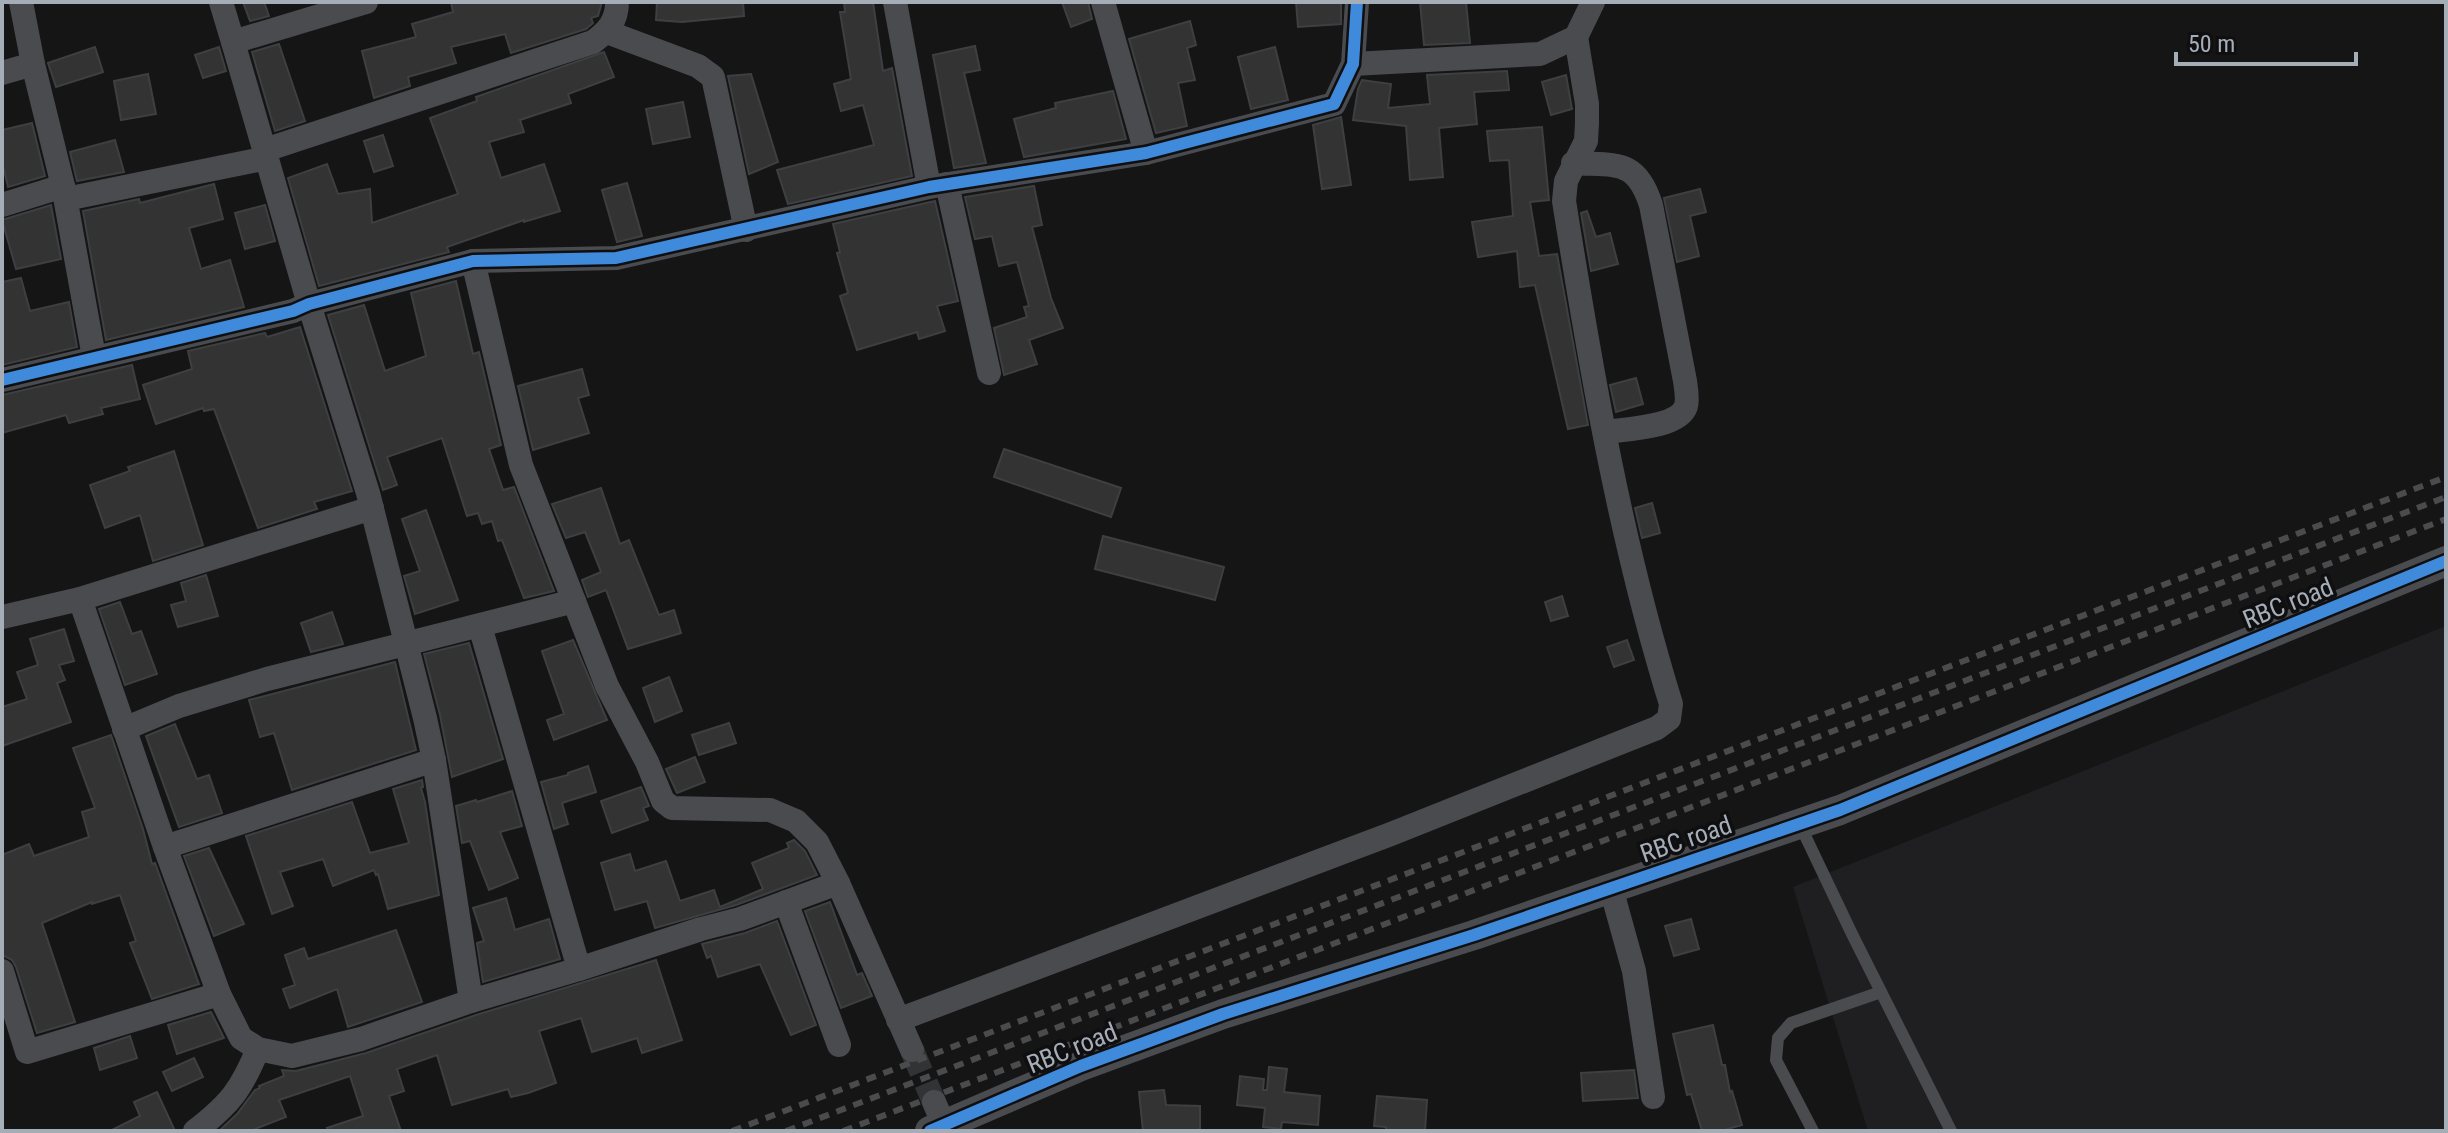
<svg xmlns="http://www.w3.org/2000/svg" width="2448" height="1133" font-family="'Roboto Condensed',sans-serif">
  <rect width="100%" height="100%" fill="#151515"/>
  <path fill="#1f1f21" d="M2446 626V1131H1868L1793 887Z"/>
  <g fill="#333334" stroke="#3d3f41" stroke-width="2">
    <path d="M243 2H264L269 16 250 21Z"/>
    <path d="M451 2H602L598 16 591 18 593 23 586 29 511 53 505 34 451 47 456 63 408 77 410 86 374 98 362 51 416 37 412 24 453 12Z"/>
    <path d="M657 2H743L744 16 682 22 656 20Z"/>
    <path d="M844 2H873L883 71 892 68 912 176 788 204 777 170 874 145 863 105 841 111 834 84 851 79 840 12H845Z"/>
    <path d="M1062 2H1088L1092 19 1071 27Z"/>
    <path d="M1296 2H1341V24L1298 27Z"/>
    <path d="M1420 2H1466L1470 43 1424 45Z"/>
    <path d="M1190 21 1196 45 1187 48 1195 80 1178 83 1187 126 1156 133 1129 39Z"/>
    <path d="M279 44 305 121 275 131 252 52Z"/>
    <path d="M975 46 980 70 964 73 986 163 954 168 933 55Z"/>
    <path d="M95 47 103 72 56 87 48 63Z"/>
    <path d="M219 47 226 71 203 78 195 55Z"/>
    <path d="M1275 47 1288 100 1251 109 1238 57Z"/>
    <path d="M604 52 614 77 568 94 571 103 520 120 524 132 489 142 501 178 544 164 560 211 524 222V220L447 247 449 252 319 286 288 178 327 164 338 194 370 189 372 223 458 194 430 118 477 101 476 97Z"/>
    <path d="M1507 71 1509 90 1474 92 1477 124 1439 128 1443 177 1410 180 1406 126 1353 120 1358 89 1362 80 1391 84 1388 108 1430 104 1427 75Z"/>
    <path d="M148 74 156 114 121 120 114 81Z"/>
    <path d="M751 74 778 162 749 174 728 76Z"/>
    <path d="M1566 75 1572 109 1551 115 1542 82Z"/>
    <path d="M1113 91 1126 139 1024 157 1014 119 1056 108 1055 103Z"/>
    <path d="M683 102 690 137 653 144 646 109Z"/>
    <path d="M1341 117 1351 185 1322 189 1313 125Z"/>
    <path d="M32 123 45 176 8 187 2 161V130Z"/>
    <path d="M1542 127 1549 200 1530 202 1539 256 1557 254 1588 425 1568 429 1535 285 1520 287 1517 251 1478 257 1472 222 1513 216 1509 160 1490 161 1487 131Z"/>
    <path d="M383 135 393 166 374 172 364 141Z"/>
    <path d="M115 140 124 172 77 181 70 152Z"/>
    <path d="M627 183 642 236 617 242 602 190Z"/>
    <path d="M214 184 223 219 189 228 201 269 230 260 244 307 106 340 83 211 139 199 140 203Z"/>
    <path d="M1034 186 1042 225 1032 227 1051 298 1063 328 1029 340 1037 364 1004 375 994 328 1027 317 1024 307 1029 306 1017 262 999 266 992 236 975 239 965 197Z"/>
    <path d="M1700 189 1706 212 1690 216 1699 256 1677 262 1664 198Z"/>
    <path d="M935 201 958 301 937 306 945 331 919 339 917 332 857 350 840 296 848 293 837 253 840 252 833 224Z"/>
    <path d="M51 205 61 259 16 269 2 220Z"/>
    <path d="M265 205 275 241 245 249 235 213Z"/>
    <path d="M1587 211 1596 237 1610 233 1618 264 1591 271 1581 213Z"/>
    <path d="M21 278 30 311 69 302 77 347 2 365V282Z"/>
    <path d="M456 281 473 354 479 352 501 445 489 449 503 490 514 487 554 591 524 598 502 540 498 541 492 521 482 524 478 513 467 516 442 438 387 457 397 485 383 490 328 315 364 305 385 371 426 356 411 293Z"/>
    <path d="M300 327 352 491 314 502 317 509 258 528 214 409 204 411 203 408 156 424 143 385 192 369 188 351 265 333 267 337Z"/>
    <path d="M132 365 140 399 101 408 103 414 69 423 66 415 2 433V395Z"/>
    <path d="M582 369 589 395 578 398 589 433 533 450 518 386Z"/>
    <path d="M1636 378 1643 404 1616 412 1610 385Z"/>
    <path d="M1004 449 1121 488 1111 517 994 477Z"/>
    <path d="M174 451 203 545 153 561 140 515 105 528 90 485 130 471 128 467Z"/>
    <path d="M601 488 620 544 629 540 659 615 674 610 681 633 628 649 606 590 588 597 582 580 601 572 585 532 566 538 552 504Z"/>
    <path d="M1652 503 1660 533 1642 538 1635 508Z"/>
    <path d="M426 510 458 600 415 614 404 576 420 571 402 519Z"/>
    <path d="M1103 536 1224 567 1215 600 1095 569Z"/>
    <path d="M206 575 218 616 178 627 171 605 186 601 181 583Z"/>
    <path d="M1562 596 1568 616 1551 621 1545 602Z"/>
    <path d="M120 602 132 634 141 631 157 674 125 685 99 609Z"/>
    <path d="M332 612 343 644 311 652 301 623Z"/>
    <path d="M64 629 74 661 59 665 65 680 57 683 71 722 2 746V707L27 699 17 672 38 665 30 639Z"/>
    <path d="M573 640 607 720 554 740 547 720 564 714 542 651Z"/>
    <path d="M1627 640 1634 660 1614 667 1607 647Z"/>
    <path d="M469 643 503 759 452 777 440 715 424 654Z"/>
    <path d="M395 662 416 750 292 790 274 733 260 737 249 700Z"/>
    <path d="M669 677 682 711 655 722 643 688Z"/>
    <path d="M729 723 736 743 699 755 692 735Z"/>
    <path d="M175 724 197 779 209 775 222 813 179 827 146 736Z"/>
    <path d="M111 735 143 829 152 864 155 863 199 984 152 999 130 943 136 941 120 895 92 904V902L42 923 75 1022 37 1033 16 967 12 960 2 955V855L29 844 34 856 89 837 82 812 95 808 73 748Z"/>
    <path d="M695 757 705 782 677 793 666 769Z"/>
    <path d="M588 766 596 792 562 803 568 824 554 829 541 782 568 775V773Z"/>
    <path d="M422 780 423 787 421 788 425 802 439 895 388 909 378 874 376 875 374 870 333 886 323 859 280 872 293 906 272 914 246 836 352 802 370 853 409 843 393 789Z"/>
    <path d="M641 787 649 806 643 808 648 820 612 833 601 801Z"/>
    <path d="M512 791 522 826 500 832 518 878 489 890 470 841 462 843 456 806 476 800 477 802Z"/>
    <path d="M794 840 805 851 817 875 736 905 655 928 647 901 615 910 601 863 630 854 635 871 666 861 680 901 714 890 720 907 763 889 752 863 789 848 787 843Z"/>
    <path d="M209 848 244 924 214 936 184 856Z"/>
    <path d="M506 898 515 930 549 919 560 959 483 982 477 943 484 941 473 908Z"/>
    <path d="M830 902 857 975 862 973 872 996 841 1008 805 911Z"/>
    <path d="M1691 919 1699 949 1674 956 1665 926Z"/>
    <path d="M777 921 816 1025 791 1035 760 964 718 977 711 956 707 958 702 944 745 933Z"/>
    <path d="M396 930 422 1002 348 1027 337 989 290 1008 283 989 295 985 285 955 304 948 308 959Z"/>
    <path d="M656 960 682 1040 642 1053 637 1038 592 1052 581 1018 539 1031 556 1083 528 1093 511 1097 508 1089 452 1105 437 1055 397 1069 404 1091 389 1096 401 1131H328L327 1128 363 1116 350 1076 279 1100 286 1117 250 1131H219L237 1114 255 1090 260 1088 259 1086 284 1076 282 1070 296 1071 366 1053 476 1015Z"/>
    <path d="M211 1012 224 1038 177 1054 168 1025Z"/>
    <path d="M1713 1025 1722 1065H1725L1730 1092 1732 1091 1742 1125 1720 1131H1702L1691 1094 1687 1095 1673 1034Z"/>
    <path d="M130 1036 137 1058 100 1070 94 1048Z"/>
    <path d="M194 1058 203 1077 172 1091 163 1072Z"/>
    <path d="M1269 1067 1287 1069 1284 1092 1320 1096 1318 1125 1282 1122 1281 1129 1263 1127 1265 1108 1237 1105 1240 1076 1264 1079 1263 1090H1267Z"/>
    <path d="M1634 1070 1638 1098 1583 1101 1581 1073Z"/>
    <path d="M1164 1090 1166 1105 1200 1106V1131H1143L1139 1092Z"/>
    <path d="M157 1092 175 1131H110L140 1116 134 1102Z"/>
    <path d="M1377 1096 1427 1100 1425 1131H1386V1127L1374 1126Z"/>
  </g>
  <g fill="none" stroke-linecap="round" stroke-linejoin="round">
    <path stroke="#323335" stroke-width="24" stroke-dasharray="24 12" stroke-linecap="butt" d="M912 1050 934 1102"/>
    <g stroke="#494b4e" stroke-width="12">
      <path d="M1800 825 1852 934 1951 1131"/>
      <path d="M1813 1131 1776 1060 1778 1038 1791 1023 1881 992"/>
    </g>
    <g stroke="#494b4e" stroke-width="24">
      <path d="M21 2 33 64 63 186 94 357"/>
      <path d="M221 2 233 42"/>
      <path d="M366 2 233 42 309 304 368 493 425 718 434 760 471 1001"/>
      <path d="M895 2 929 187"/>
      <path d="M1103 2 1146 153"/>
      <path d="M607 32 698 66 713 77 746 230"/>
      <path d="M1353 64 1540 54 1576 37 1593 2"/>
      <path d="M2 73 33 64"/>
      <path d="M265 150 593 42C608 31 617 21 617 2"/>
      <path d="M1573 163C1616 166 1636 158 1651 205L1685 381C1686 389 1688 399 1686 406 1679 428 1625 429 1605 432"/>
      <path d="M947 184 989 373"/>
      <path d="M66 199 267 158"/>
      <path d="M2 205 63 186"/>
      <path d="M473 261 521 465 607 686 647 762 663 801 672 808 770 810 796 821 817 842 838 883"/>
      <path d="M2 380 293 311 309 304 473 261 616 258 929 187 1146 153 1334 104 1353 64 1357 2"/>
      <path d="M80 599 165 847 219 994 241 1038 258 1049 292 1056 361 1039 471 1001 579 969 701 929 740 919 838 883 912 1050"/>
      <path d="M2 617 80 599 372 508"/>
      <path d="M480 626 579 969"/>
      <path d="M124 729 179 706 267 679 574 601"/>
      <path d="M165 847 434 760"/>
      <path d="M1611 888 1634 971 1653 1097"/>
      <path d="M786 902 839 1045"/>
      <path d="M2 971 27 1052 219 994"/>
      <path d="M898 1020 1391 834 1657 728 1669 719 1671 704C1620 540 1591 370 1564 201L1566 181 1586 141 1587 123V104L1576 37"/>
      <path d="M934 1102 944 1125"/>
      <path d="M195 1131C230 1104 241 1090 258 1049"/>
    </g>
    <path stroke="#494b4e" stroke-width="30" d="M930 1131 1081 1066 1223 1014 1474 935 1840 810 2446 561"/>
    <g stroke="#494b4d" stroke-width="6" stroke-dasharray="10 8" stroke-linecap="butt">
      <path d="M732 1131 2446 477"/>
      <path d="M786 1131 2446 497"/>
      <path d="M843 1131 2446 519"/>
    </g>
    <g stroke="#0f0f11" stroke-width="17">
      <g id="cycleway">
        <path d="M2 380 293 311 309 304 473 261 616 258 929 187 1146 153 1334 104 1353 64 1357 2"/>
        <path d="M930 1131 1081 1066 1223 1014 1474 935 1840 810 2446 561"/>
      </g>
    </g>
    <use href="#cycleway" stroke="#408adc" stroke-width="12"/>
  </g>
  <g text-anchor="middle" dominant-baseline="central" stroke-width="7" stroke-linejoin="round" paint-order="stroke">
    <g font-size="26" fill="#a5adb7" stroke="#0f0f11">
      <text transform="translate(2288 603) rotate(-22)">RBC road</text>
      <text transform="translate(1686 839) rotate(-19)">RBC road</text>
      <text transform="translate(1072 1048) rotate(-22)">RBC road</text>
    </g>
  </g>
  <rect width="2448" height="1133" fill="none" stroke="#a5adb7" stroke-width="8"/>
  <path d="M2176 52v12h180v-12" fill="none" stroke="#a5adb7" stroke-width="4"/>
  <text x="2188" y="52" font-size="24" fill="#a5adb7" stroke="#0f0f11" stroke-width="6" paint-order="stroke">50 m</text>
</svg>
